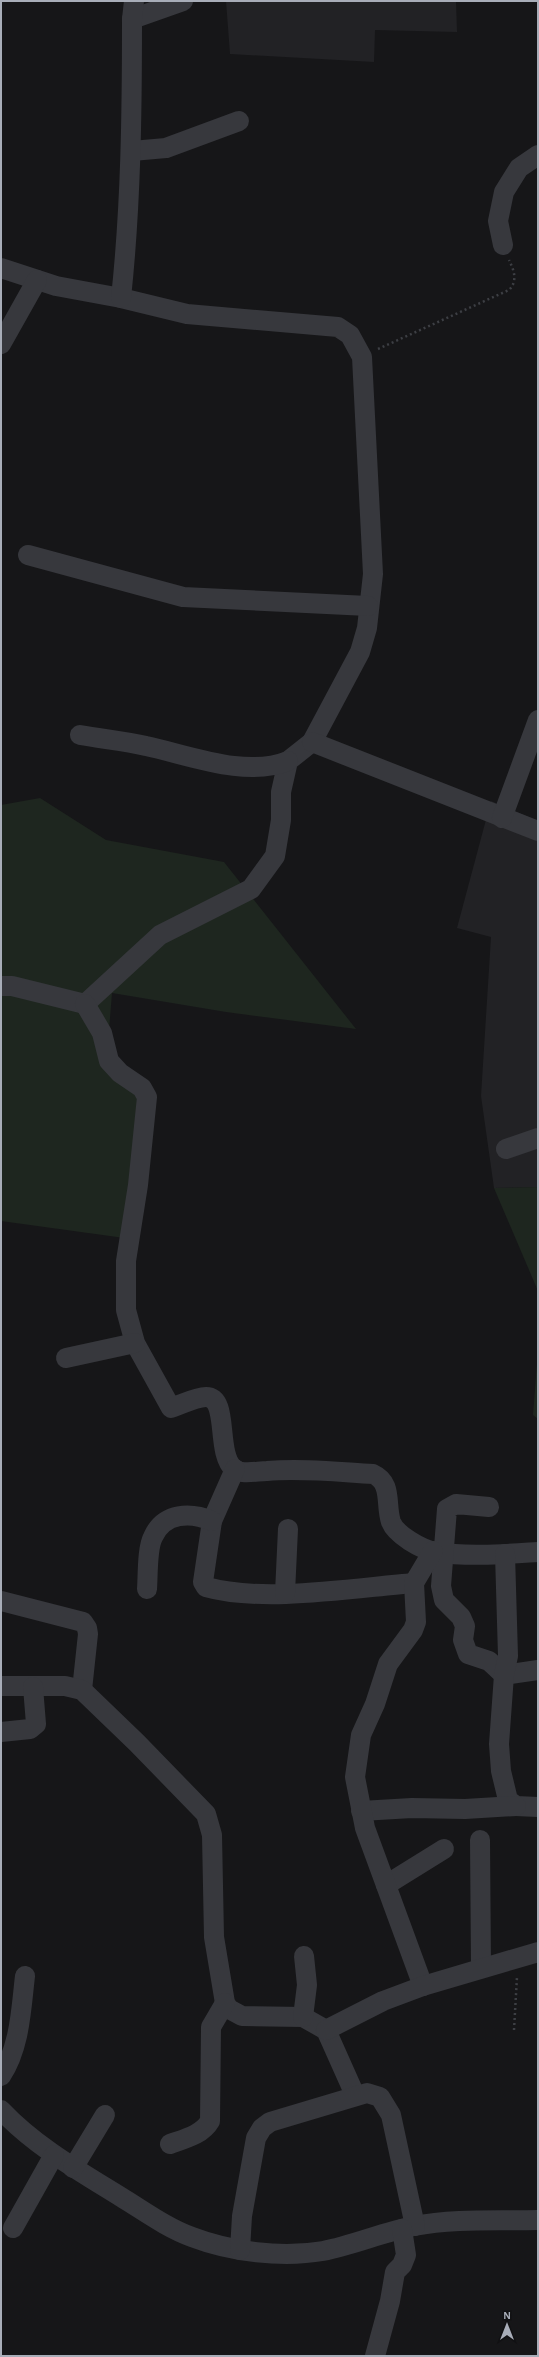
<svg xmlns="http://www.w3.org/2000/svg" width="539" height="2357" font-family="'Alegreya Sans',sans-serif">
  <rect width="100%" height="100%" fill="#161618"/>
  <g fill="#222225">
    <path d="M226 1H456L457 32 375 30 374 62 230 54Z"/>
    <path d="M491 801 538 821V1187L494 1188 481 1096 491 937 457 928Z"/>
  </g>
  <g fill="#1e261f">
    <path d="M40 798 106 840 224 862 356 1029 226 1012 112 993 106 1068 144 1099 139 1240 1 1221V805Z"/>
    <path d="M538 1187V1291L494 1188Z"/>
    <path d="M538 1350V1419L533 1415Z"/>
  </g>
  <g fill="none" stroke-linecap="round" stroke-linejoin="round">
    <g stroke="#3d3f44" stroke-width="2.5" stroke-dasharray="2 3" stroke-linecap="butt">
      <path d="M378 349 509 290C518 281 514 270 509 260"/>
      <path d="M514 2030 517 1977"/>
    </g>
    <g stroke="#37383d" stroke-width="20">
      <path d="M132 19 183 1"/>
      <path d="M132 151 166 148 239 121"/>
      <path d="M503 245 498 221 504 192 519 168 538 155"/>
      <path d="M1 268 56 286 121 298 187 314 338 327 350 335 362 357 373 574 367 628 360 652 312 742 288 761 281 792V820L275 856 251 889 160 935 85 1004 12 986H1"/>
      <path d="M121 298C131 205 132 112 132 19L134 1"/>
      <path d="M1 344 37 280"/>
      <path d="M28 555 183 597 368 606"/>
      <path d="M80 735C102 739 125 741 146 746 189 755 245 778 288 761"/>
      <path d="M312 742 538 831"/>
      <path d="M502 818 538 720"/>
      <path d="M85 1004 102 1033 109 1061 120 1073 142 1088 147 1097 138 1185 126 1261V1310L135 1343 171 1408C181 1405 195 1397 206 1397 230 1397 215 1453 234 1469 242 1475 257 1471 267 1471 302 1468 338 1472 373 1474 393 1483 385 1504 391 1522 396 1535 421 1549 435 1552 468 1557 505 1554 538 1552"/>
      <path d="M506 1149 538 1138"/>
      <path d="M66 1358 135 1343"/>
      <path d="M235 1469 212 1521 203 1582 206 1587C263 1603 353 1588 414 1583"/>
      <path d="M489 1507 456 1504 447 1509 441 1586 444 1600 461 1617 465 1626 463 1640 468 1654 489 1661 504 1675 538 1670"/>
      <path d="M505 1554 508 1656 504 1675 499 1744 501 1771 508 1800 516 1806 538 1807"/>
      <path d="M147 1589C148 1576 147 1548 153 1537 164 1512 191 1512 212 1521"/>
      <path d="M285 1593 288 1529"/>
      <path d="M1 1601 83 1622 87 1628 88 1634 82 1690"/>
      <path d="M1 1686H65L82 1690 137 1743 206 1814 212 1835 214 1937 225 2003 229 2009 242 2016 303 2017 326 2030 355 2095"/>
      <path d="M1 1732 30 1729 36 1724 33 1687"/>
      <path d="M361 1811 412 1808 465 1809 516 1806"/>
      <path d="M480 1840 481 1968"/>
      <path d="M386 1885 444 1849"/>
      <path d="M423 1986 365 1828 355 1777 361 1735 375 1704 388 1664 413 1630 416 1622 414 1583 433 1551"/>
      <path d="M303 2017 307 1985 304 1956"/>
      <path d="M326 2030 383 2001 423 1986 538 1952"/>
      <path d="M1 2076C20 2047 21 2010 25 1976"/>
      <path d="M1 2110C35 2146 79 2171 121 2197 144 2211 167 2228 192 2237 231 2252 282 2258 323 2251 354 2245 383 2232 414 2226 454 2218 498 2221 538 2220"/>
      <path d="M170 2144C184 2139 202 2135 210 2121L211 2027 225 2003"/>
      <path d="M73 2168 105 2115"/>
      <path d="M13 2228 54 2155"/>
      <path d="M240 2250 242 2216 256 2138 262 2128 270 2122 367 2093 380 2097 391 2115 415 2226"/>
      <path d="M375 2356 390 2301 395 2272 402 2265 406 2255 402 2229"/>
    </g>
  </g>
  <rect width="539" height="2357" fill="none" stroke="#a8adb8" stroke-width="4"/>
  <g transform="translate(507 2325)" stroke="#111113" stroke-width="3" paint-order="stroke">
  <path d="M0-3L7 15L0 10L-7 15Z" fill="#a8adb8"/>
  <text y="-6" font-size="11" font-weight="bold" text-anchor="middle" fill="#a8adb8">N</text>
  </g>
</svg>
